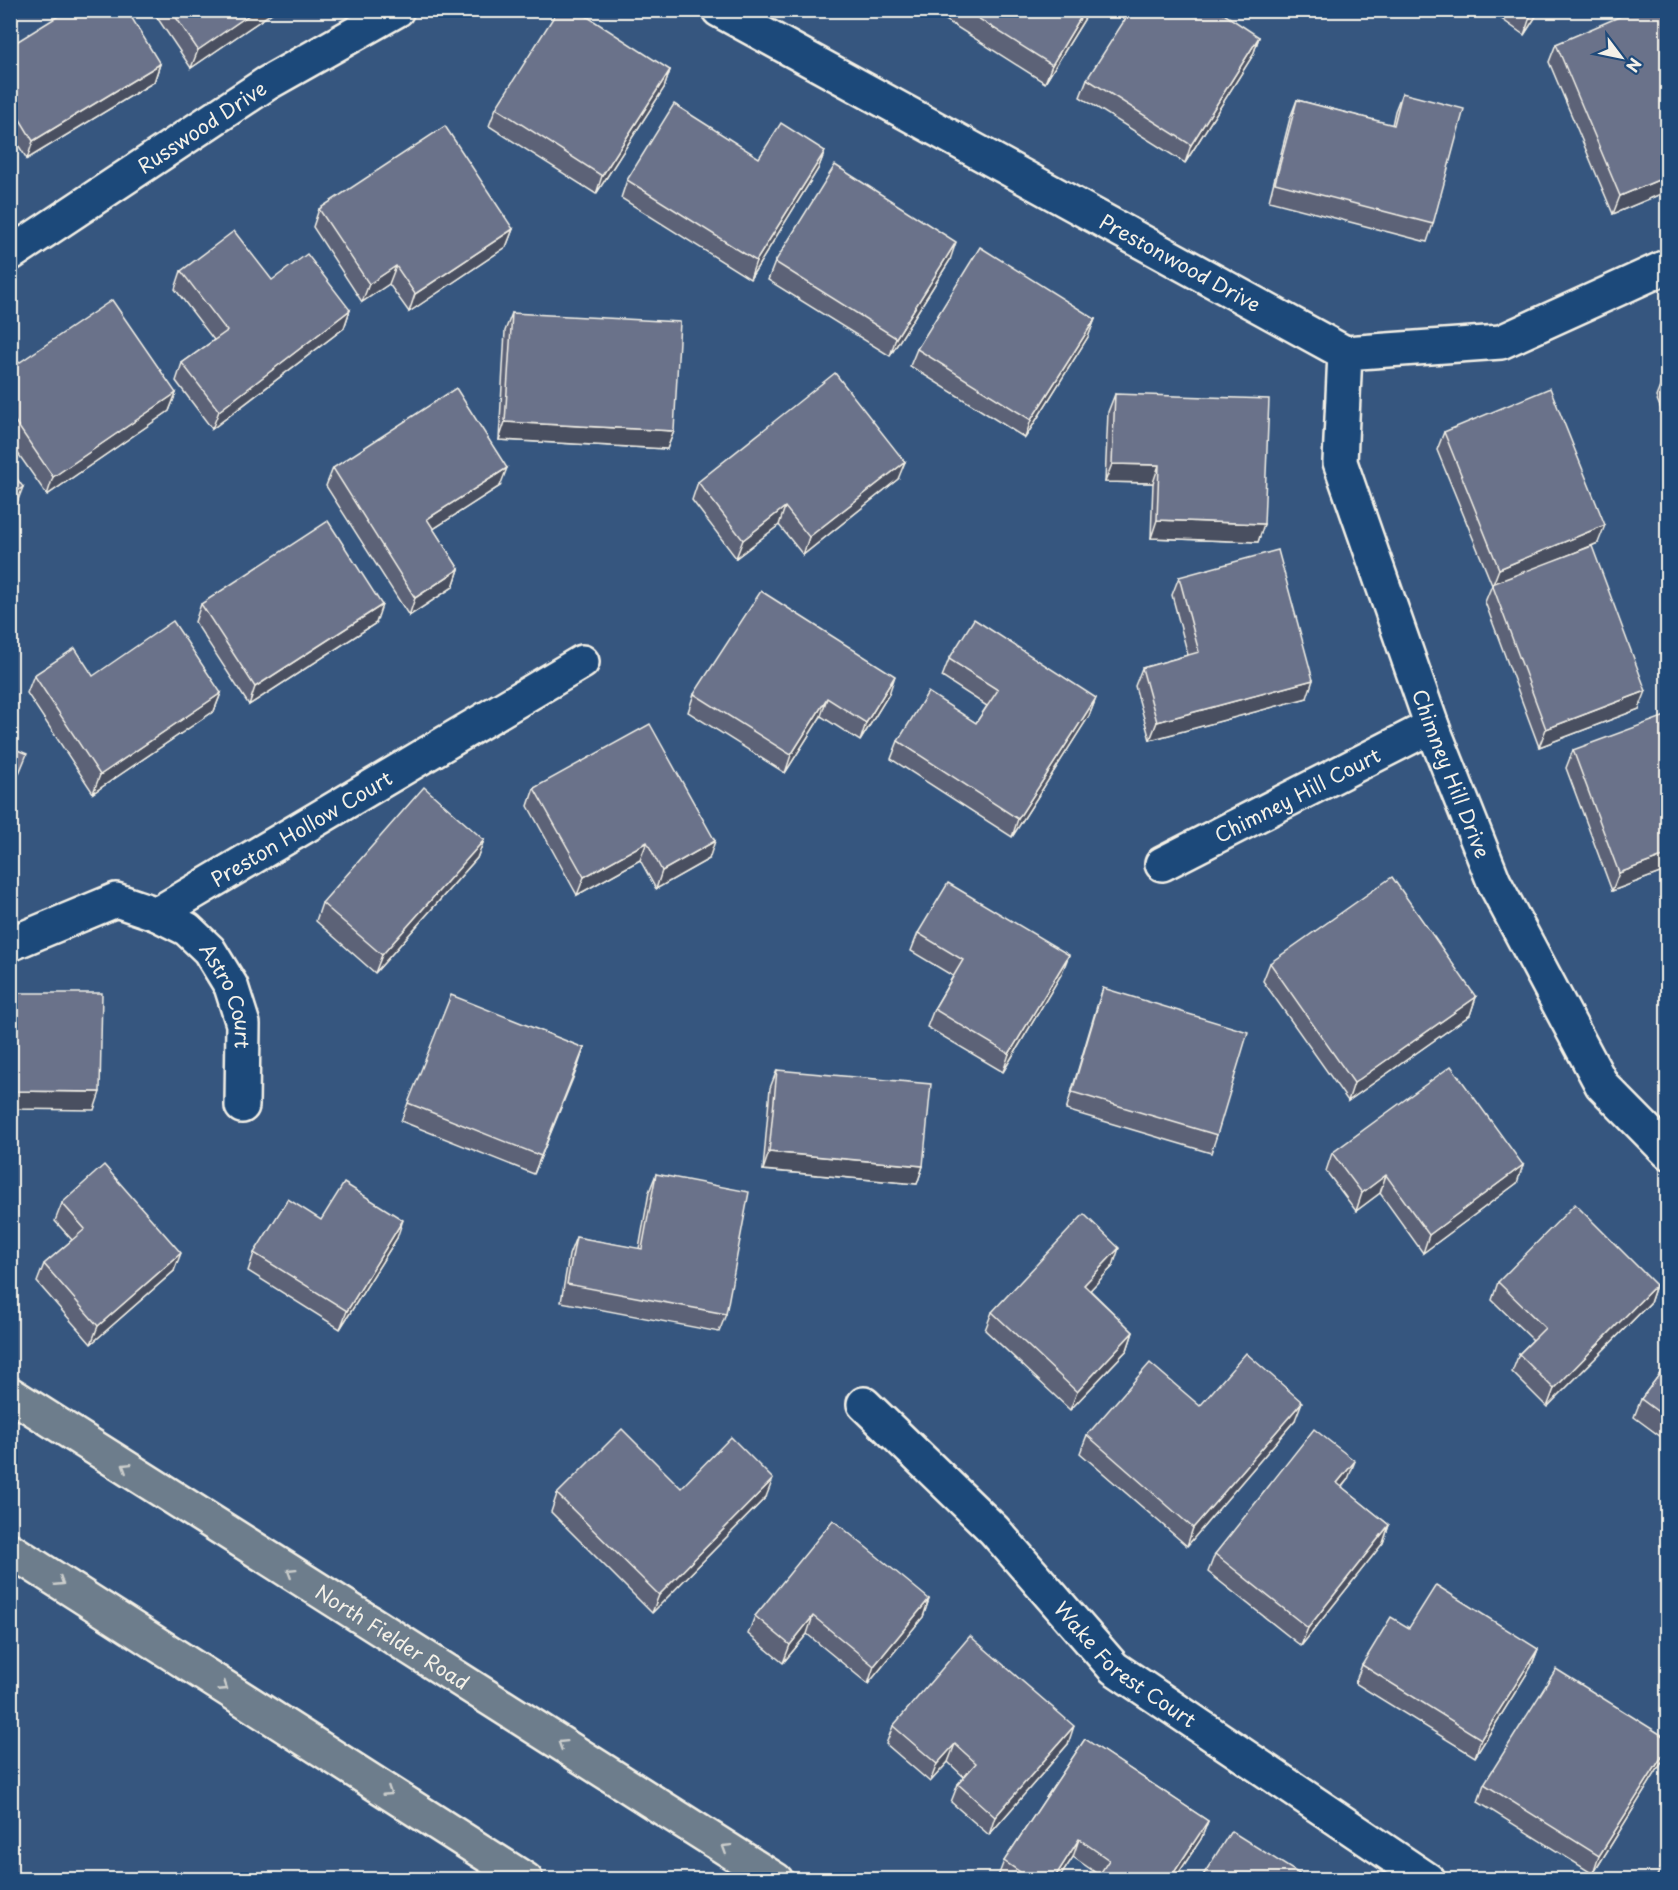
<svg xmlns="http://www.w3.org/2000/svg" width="1678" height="1890" font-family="'Playpen Sans',sans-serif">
  <rect width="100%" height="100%" fill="#36567f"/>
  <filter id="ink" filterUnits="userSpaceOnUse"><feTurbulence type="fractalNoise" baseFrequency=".0167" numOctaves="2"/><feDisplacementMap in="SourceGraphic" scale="12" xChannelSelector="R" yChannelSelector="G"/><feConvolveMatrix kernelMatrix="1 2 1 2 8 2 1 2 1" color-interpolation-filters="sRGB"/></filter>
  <g filter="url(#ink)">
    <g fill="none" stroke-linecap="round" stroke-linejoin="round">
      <g stroke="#f4f1e8" stroke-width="38">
        <g id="minor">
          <path id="s1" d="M719 10 1345 353 1501 342 1668 266"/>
          <path id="s2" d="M10 254 266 84 397 10"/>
          <path id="s3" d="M1345 353 1340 462 1432 726 1494 882 1602 1085 1668 1152"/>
          <path id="s4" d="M1162 864 1432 726"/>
          <path id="s5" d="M157 914 187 929 209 950 231 986 243 1024 242 1106"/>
          <path id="s6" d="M10 944 116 900 157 914 582 662"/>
          <path id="s7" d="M864 1404 994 1530 1114 1668 1428 1880"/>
        </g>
      </g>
      <g stroke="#f4f1e8" stroke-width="38">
        <g id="major">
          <path id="s8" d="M10 1394 776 1880"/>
          <path d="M10 1550 526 1880"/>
        </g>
      </g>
      <use href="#minor" stroke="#1f4a7a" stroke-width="33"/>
      <use href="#major" stroke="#6d7d8c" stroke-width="33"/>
    </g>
    <g fill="#5b6277" stroke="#f4f1e8" stroke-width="1.5">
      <path d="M152 10H276L191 68Z"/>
      <path d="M930 10H1090L1045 83Z"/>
      <path d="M1489 10H1540L1524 35Z"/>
      <path d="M1668 17V191L1613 214 1549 62 1556 44Z"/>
      <path d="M1259 37 1253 55 1185 163 1080 97 1087 79Z"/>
      <path d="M10 46 160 64 154 82 27 159 10 132Z"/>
      <path d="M670 70 664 88 596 194 489 126 496 108Z"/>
      <path d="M1402 93 1433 224 1427 242 1269 201 1290 118 1297 100 1392 125 1395 111Z"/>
      <path d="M825 151 818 169 750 279 621 198 627 180 759 158Z"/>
      <path d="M319 209 513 229 506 247 409 312 389 284 362 302 313 227Z"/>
      <path d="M950 260 890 356 768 280 775 262Z"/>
      <path d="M181 271 272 280 350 310 344 328 212 429 176 381 182 363 214 340 175 289Z"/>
      <path d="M512 313 674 431 667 449 499 440 505 331Z"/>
      <path d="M1095 319 1088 337 1025 438 910 366 917 349Z"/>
      <path d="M10 369 176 393 169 411 47 495 10 442Z"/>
      <path d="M1668 377V426L1656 397 1663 379Z"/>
      <path d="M1115 394 1264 524 1258 542 1151 538 1153 483 1105 482 1108 412Z"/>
      <path d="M1444 432 1598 543 1586 548 1639 709 1539 747 1485 602 1492 585 1437 450Z"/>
      <path d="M333 468 500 486 433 529 459 569 453 587 409 616 326 486Z"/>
      <path d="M898 479 803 555 779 525 736 558 692 500 698 482Z"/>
      <path d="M1179 577 1307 698 1150 740 1135 686 1142 668 1188 655 1172 595Z"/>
      <path d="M201 604 376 623 249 705 195 622Z"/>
      <path d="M949 659 1096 698 1089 716 1012 837 891 759 898 741 976 723 987 706 942 677Z"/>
      <path d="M34 675 93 676 221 693 214 711 93 793 27 693Z"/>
      <path d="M694 694H889L860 741 821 716 785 773 688 712Z"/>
      <path d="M1573 750 1668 870 1612 891 1566 768Z"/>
      <path d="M534 788 709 859 656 889 640 860 577 895 528 806Z"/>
      <path d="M484 840 477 858 375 973 316 921 322 903Z"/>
      <path d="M918 933 1062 973 1003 1072 927 1027 934 1009 953 976 911 951Z"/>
      <path d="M1270 963 1476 997 1470 1015 1348 1101 1263 981Z"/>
      <path d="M1103 988 1217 1135 1211 1153 1066 1110 1097 1006Z"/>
      <path d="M584 1048 534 1174 401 1121 408 1103Z"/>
      <path d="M777 1070 923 1166 917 1184 763 1170 770 1088Z"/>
      <path d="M1332 1153 1517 1183 1423 1253 1380 1193 1356 1211 1326 1171Z"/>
      <path d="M656 1174 726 1314 719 1332 561 1302 569 1255 576 1237 639 1249 649 1192Z"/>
      <path d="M62 1203 174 1271 91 1344 37 1282 44 1264 72 1240 55 1221Z"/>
      <path d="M321 1220 397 1238 340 1329 248 1271 254 1253Z"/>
      <path d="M1113 1266 1090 1290 1133 1332 1127 1350 1070 1410 985 1330 992 1312Z"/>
      <path d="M1498 1282 1656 1285 1650 1303 1547 1407 1512 1372 1519 1354 1533 1340 1492 1300Z"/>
      <path d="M1668 1363V1442L1634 1417 1641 1399Z"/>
      <path d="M1200 1406 1295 1420 1187 1546 1080 1453 1087 1435Z"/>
      <path d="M1348 1479 1342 1487 1389 1525 1383 1543 1301 1646 1208 1572 1215 1554Z"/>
      <path d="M681 1488 766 1497 652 1613 551 1512 557 1494Z"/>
      <path d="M929 1599 923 1617 868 1684 807 1634 783 1663 748 1634 755 1616Z"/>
      <path d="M1409 1628 1538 1649 1531 1667 1475 1757 1355 1683 1362 1665Z"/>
      <path d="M893 1726 1068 1744 989 1835 951 1802 958 1784 964 1777 948 1762 930 1782 886 1744Z"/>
      <path d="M1085 1739 1208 1821 1201 1839 1174 1880H1096L1099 1875 1073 1857 1058 1880 997 1879 1004 1861Z"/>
      <path d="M1668 1739V1751L1664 1759 1593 1874 1478 1802 1484 1784Z"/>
    </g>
    <g fill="#4a5061" stroke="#f4f1e8" stroke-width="1.5">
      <path d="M256 10H276L191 68 198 50Z"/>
      <path d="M1085 10H1090L1045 83 1052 65Z"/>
      <path d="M1534 10H1540L1524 35 1530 17Z"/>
      <path d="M1259 37 1253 55 1185 163 1191 145Z"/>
      <path d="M160 64 154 82 27 159 33 141Z"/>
      <path d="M670 70 664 88 596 194 602 176Z"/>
      <path d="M825 151 818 169 750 279 756 261Z"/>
      <path d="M1668 176V191L1613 214 1620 196Z"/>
      <path d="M513 229 506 247 409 312 415 294Z"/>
      <path d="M956 242 950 260 890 356 896 338Z"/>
      <path d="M396 266 389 284 362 302 369 284Z"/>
      <path d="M350 310 344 328 212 429 219 411Z"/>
      <path d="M1095 319 1088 337 1025 438 1031 420Z"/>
      <path d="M176 393 169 411 47 495 53 477Z"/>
      <path d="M505 422 674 431 667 449 499 440Z"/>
      <path d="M905 462 898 479 803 555 809 537Z"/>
      <path d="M1112 464 1159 465 1153 483 1105 482Z"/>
      <path d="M507 468 500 486 421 537 427 519Z"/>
      <path d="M23 487 16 505 10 509V496Z"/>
      <path d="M785 507 779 525 736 558 743 540Z"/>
      <path d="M1157 520 1264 524 1258 542 1151 538Z"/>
      <path d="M1605 525 1598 543 1492 587 1499 569Z"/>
      <path d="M459 569 453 587 409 616 415 598Z"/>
      <path d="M382 605 376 623 249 705 255 687Z"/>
      <path d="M895 676 889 694 860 741 866 723Z"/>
      <path d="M1313 680 1307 698 1150 740 1157 722Z"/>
      <path d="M1646 691 1639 709 1539 747 1546 729Z"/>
      <path d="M221 693 214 711 93 793 100 775Z"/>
      <path d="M827 698 821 716 785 773 791 755Z"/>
      <path d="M1096 698 1089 716 1012 837 1018 819Z"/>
      <path d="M484 840 477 858 375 973 382 955Z"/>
      <path d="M715 841 709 859 656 889 662 871Z"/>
      <path d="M647 842 640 860 577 895 584 877Z"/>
      <path d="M1668 855V870L1612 891 1619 873Z"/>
      <path d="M1069 955 1062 973 1003 1072 1009 1054Z"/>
      <path d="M1476 997 1470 1015 1348 1101 1354 1083Z"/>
      <path d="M584 1048 578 1066 534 1174 541 1156Z"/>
      <path d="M10 1091 100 1092 94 1110 10 1109Z"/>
      <path d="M769 1152 923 1166 917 1184 763 1170Z"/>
      <path d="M1523 1165 1517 1183 1423 1253 1429 1235Z"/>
      <path d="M1386 1175 1380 1193 1356 1211 1362 1193Z"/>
      <path d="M403 1220 397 1238 340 1329 347 1311Z"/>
      <path d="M1119 1248 1113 1266 1078 1303 1084 1285Z"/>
      <path d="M181 1253 174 1271 91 1344 98 1326Z"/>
      <path d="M1656 1285 1650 1303 1547 1407 1554 1389Z"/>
      <path d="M1133 1332 1127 1350 1070 1410 1077 1392Z"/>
      <path d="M1302 1402 1295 1420 1187 1546 1193 1528Z"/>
      <path d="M1355 1461 1348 1479 1330 1501 1337 1483Z"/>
      <path d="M773 1479 766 1497 652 1613 659 1595Z"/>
      <path d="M1389 1525 1383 1543 1301 1646 1308 1628Z"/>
      <path d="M929 1599 923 1617 868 1684 874 1666Z"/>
      <path d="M813 1616 807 1634 783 1663 790 1645Z"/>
      <path d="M1538 1649 1531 1667 1475 1757 1481 1739Z"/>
      <path d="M1074 1726 1068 1744 989 1835 995 1817Z"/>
      <path d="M955 1744 948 1762 930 1782 937 1764Z"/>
      <path d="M1668 1747V1751L1664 1759 1593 1874 1599 1856Z"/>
      <path d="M1208 1821 1201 1839 1174 1880H1169Z"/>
      <path d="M1079 1839 1073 1857 1058 1880H1053Z"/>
    </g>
    <g fill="#6a728a" stroke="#f4f1e8" stroke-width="1.5">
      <path d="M68 10H127L160 64 33 141 10 103V46Z"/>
      <path d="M171 10H256L198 50Z"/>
      <path d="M558 10H577L670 70 602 176 496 108Z"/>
      <path d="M965 10H1085L1052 65Z"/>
      <path d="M1131 10H1218L1259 37 1191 145 1087 79Z"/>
      <path d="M1521 10H1534L1530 17Z"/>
      <path d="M1635 10H1665L1668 17V176L1620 196 1556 44Z"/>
      <path d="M1402 93 1464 109 1433 224 1275 183 1297 100 1394 125Z"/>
      <path d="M674 104 759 158 781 123 825 151 756 261 627 180Z"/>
      <path d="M445 126 513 229 415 294 396 266 369 284 319 209Z"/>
      <path d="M835 165 956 242 896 338 775 262Z"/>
      <path d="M234 231 272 280 307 254 350 310 219 411 182 363 227 331 181 271Z"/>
      <path d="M980 247 1095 319 1031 420 917 349Z"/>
      <path d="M112 300 176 393 53 477 10 414V369Z"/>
      <path d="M512 313 680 322 674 431 505 422Z"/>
      <path d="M835 373 905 462 809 537 785 507 743 540 698 482Z"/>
      <path d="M1668 377V391L1663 379Z"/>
      <path d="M456 388 507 468 427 519 459 569 415 598 333 468Z"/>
      <path d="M1550 388 1605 525 1499 569 1444 432Z"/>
      <path d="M1115 394 1269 399 1264 524 1157 520 1159 465 1112 464Z"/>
      <path d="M10 469 23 487 10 496Z"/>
      <path d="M328 521 382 605 255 687 201 604Z"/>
      <path d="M1592 546 1646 691 1546 729 1492 584Z"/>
      <path d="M1278 550 1313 680 1157 722 1142 668 1199 652 1179 577Z"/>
      <path d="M761 591 895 676 866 723 827 698 791 755 694 694Z"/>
      <path d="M974 619 1096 698 1018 819 898 741 928 692 976 723 998 690 949 659Z"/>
      <path d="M173 621 221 693 100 775 34 675 75 648 93 676Z"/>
      <path d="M1668 715V855L1619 873 1573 750Z"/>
      <path d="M650 724 715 841 662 871 647 842 584 877 534 788Z"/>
      <path d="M10 747 27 754 10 795Z"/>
      <path d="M424 787 484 840 382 955 322 903Z"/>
      <path d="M1392 877 1476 997 1354 1083 1270 963Z"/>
      <path d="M948 883 1069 955 1009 1054 934 1009 963 960 918 933Z"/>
      <path d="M1103 988 1248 1032 1217 1135 1072 1092Z"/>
      <path d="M10 993H102L100 1092 10 1091Z"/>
      <path d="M451 995 584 1048 541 1156 408 1103Z"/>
      <path d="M1451 1066 1523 1165 1429 1235 1386 1175 1362 1193 1332 1153Z"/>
      <path d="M777 1070 931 1084 923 1166 769 1152Z"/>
      <path d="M104 1165 181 1253 98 1326 44 1264 85 1229 62 1203Z"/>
      <path d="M656 1174 749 1192 726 1314 567 1284 576 1237 642 1249Z"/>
      <path d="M344 1183 403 1220 347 1311 254 1253 288 1199 321 1220Z"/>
      <path d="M1575 1204 1656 1285 1554 1389 1519 1354 1545 1328 1498 1282Z"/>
      <path d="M1084 1214 1119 1248 1084 1285 1133 1332 1077 1392 992 1312Z"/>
      <path d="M1246 1353 1302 1402 1193 1528 1087 1435 1150 1363 1200 1406Z"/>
      <path d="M1668 1363V1419L1641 1399Z"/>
      <path d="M622 1429 681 1488 731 1437 773 1479 659 1595 557 1494Z"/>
      <path d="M1314 1429 1355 1461 1337 1483 1389 1525 1308 1628 1215 1554Z"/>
      <path d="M833 1520 929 1599 874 1666 813 1616 790 1645 755 1616Z"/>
      <path d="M1436 1585 1538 1649 1481 1739 1362 1665 1391 1617 1409 1628Z"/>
      <path d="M970 1636 1074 1726 995 1817 958 1784 976 1763 955 1744 937 1764 893 1726Z"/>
      <path d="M1556 1669 1668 1739V1747L1599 1856 1484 1784Z"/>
      <path d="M1085 1739 1208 1821 1169 1880H1096L1109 1860 1079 1839 1053 1880H1032L1004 1861Z"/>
      <path d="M1231 1831 1309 1880H1200Z"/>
      <path d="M1668 1853V1880H1655Z"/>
    </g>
    <defs><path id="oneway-chevron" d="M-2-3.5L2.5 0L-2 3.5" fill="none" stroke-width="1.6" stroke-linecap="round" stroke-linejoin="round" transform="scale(1.5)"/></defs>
    <g stroke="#cccecc">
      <use href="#oneway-chevron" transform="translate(126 1467) rotate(-148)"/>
      <use href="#oneway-chevron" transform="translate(291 1572) rotate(-148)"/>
      <use href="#oneway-chevron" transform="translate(60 1582) rotate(33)"/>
      <use href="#oneway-chevron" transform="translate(224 1687) rotate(33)"/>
      <use href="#oneway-chevron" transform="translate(562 1744) rotate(-148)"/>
      <use href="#oneway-chevron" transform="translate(388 1792) rotate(33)"/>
      <use href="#oneway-chevron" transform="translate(726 1848) rotate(-148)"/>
    </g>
  </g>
  <g text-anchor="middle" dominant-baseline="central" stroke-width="4.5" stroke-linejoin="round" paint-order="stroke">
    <g font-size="20" fill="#f4f1e8" stroke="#1f4a7a">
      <text stroke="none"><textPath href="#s2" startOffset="230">Russwood Drive</textPath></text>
      <text stroke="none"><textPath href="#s1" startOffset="526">Prestonwood Drive</textPath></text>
      <text stroke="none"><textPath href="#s3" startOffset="440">Chimney Hill Drive</textPath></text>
      <text stroke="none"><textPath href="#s4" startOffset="152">Chimney Hill Court</textPath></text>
      <text stroke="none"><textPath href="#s6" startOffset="326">Preston Hollow Court</textPath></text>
      <text stroke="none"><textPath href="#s5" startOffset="114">Astro Court</textPath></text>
      <text stroke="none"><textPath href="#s8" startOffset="453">North Fielder Road</textPath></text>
      <text stroke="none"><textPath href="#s7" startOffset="370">Wake Forest Court</textPath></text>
    </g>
  </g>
  <rect width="1678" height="1890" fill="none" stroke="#1f4a7a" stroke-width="36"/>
  <rect x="18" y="18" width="1642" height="1854" fill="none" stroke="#f4f1e8" stroke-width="2" filter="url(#ink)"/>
  <g transform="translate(1621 57) rotate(122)" stroke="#1f4a7a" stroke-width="4.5" paint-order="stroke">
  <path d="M0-4.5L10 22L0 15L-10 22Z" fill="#f4f1e8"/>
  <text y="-9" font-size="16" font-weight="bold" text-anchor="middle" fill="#f4f1e8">N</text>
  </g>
</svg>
